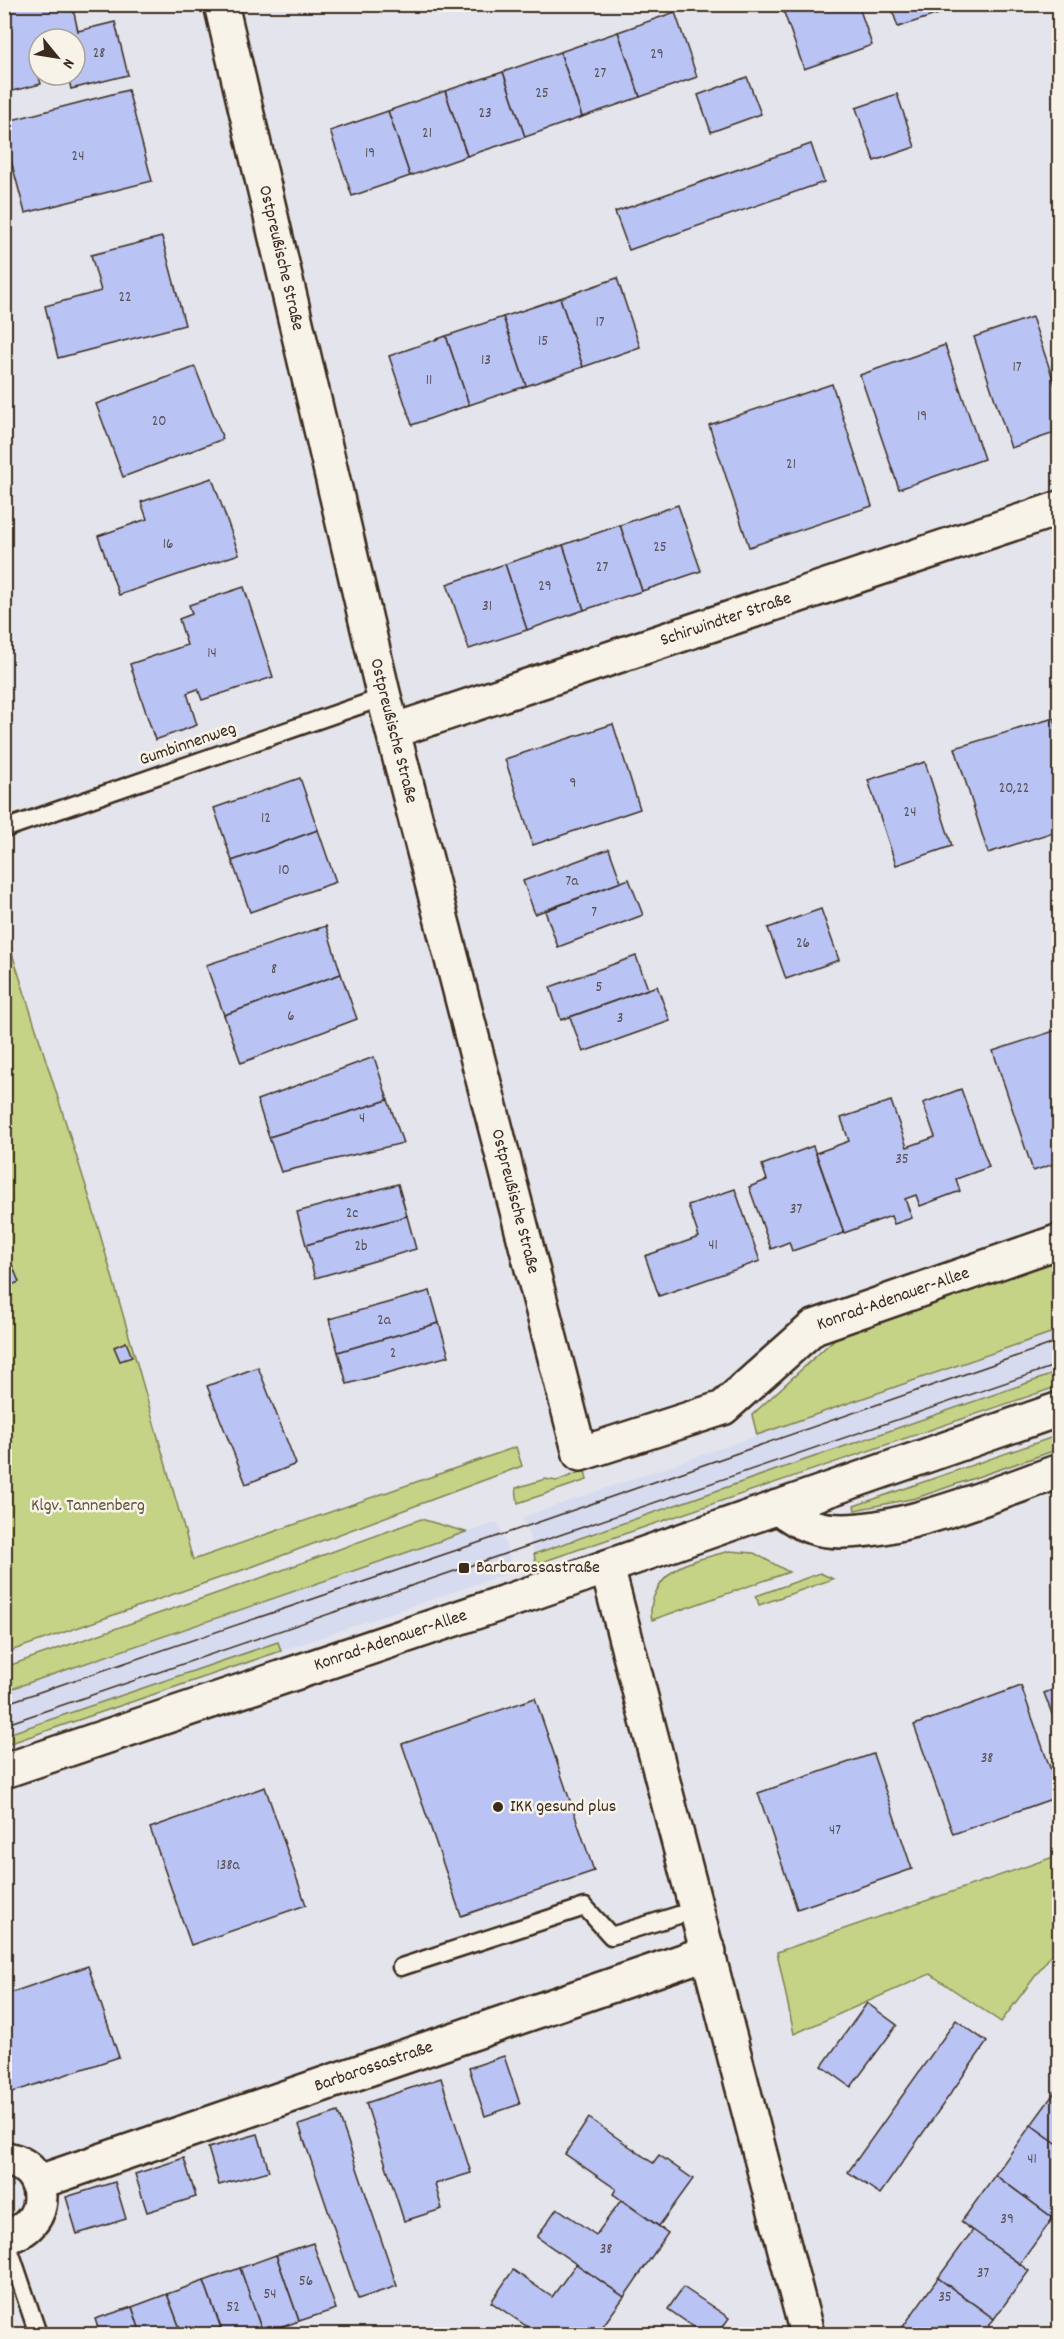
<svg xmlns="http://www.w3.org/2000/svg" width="1064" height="2339" font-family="Dekko,sans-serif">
  <rect width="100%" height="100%" fill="#e4e5ec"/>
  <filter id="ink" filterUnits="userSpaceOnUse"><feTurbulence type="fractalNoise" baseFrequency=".0167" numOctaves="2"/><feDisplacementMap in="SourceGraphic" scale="12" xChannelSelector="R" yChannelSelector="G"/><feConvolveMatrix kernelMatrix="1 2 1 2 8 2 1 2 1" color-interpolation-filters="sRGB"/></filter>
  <g filter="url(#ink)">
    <g fill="#d7dbef">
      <path d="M1059 1330V1372L534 1554 523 1517Z"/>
      <path d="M498 1522 514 1571 281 1651 278 1642 5 1735 4 1691Z"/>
    </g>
    <g fill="#c5d387" stroke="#807e52" stroke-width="1.5">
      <path d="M4 928 90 1199 193 1560 516 1447 522 1466 254 1566 5 1653Z"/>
      <path d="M1059 1259V1330L757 1435 752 1415 839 1335Z"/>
      <path d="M1059 1372V1386L536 1564 534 1554Z"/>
      <path d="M1059 1435V1449L916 1498 855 1510 854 1506Z"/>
      <path d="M585 1470 587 1480 518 1503 516 1488 545 1479 557 1481Z"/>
      <path d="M421 1519 466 1532 5 1691V1667L258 1579Z"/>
      <path d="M729 1551 754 1553 789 1572 652 1620C647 1600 661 1578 679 1567 693 1559 714 1556 729 1551Z"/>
      <path d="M820 1573 833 1579 759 1605 756 1596Z"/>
      <path d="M278 1642 281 1651 5 1745V1735Z"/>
      <path d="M1059 1855V1961L1051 1955 1001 2022 930 1974 794 2034 777 1952Z"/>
    </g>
    <g fill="#b9c4f5" stroke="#3b2a1e" stroke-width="1.5">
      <path d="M4 4H72L78 31 115 22 128 75 71 89 68 75H75V39H39L37 69 41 84 4 93Z"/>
      <path d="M781 4H858L872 45 804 69Z"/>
      <path d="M890 4H953L954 9 898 27Z"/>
      <path d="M675 12 697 77 640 97 618 32Z"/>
      <path d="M618 32 640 97 582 117 560 52Z"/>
      <path d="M560 52 582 117 525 137 503 72Z"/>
      <path d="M503 72 525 137 467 156 445 91Z"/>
      <path d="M747 77 761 114 711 132 698 95Z"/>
      <path d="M128 90 152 181 25 213 4 134V122Z"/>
      <path d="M445 91 467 156 410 176 388 111Z"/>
      <path d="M897 94 915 147 874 161 856 108Z"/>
      <path d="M388 111 410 176 352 196 330 131Z"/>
      <path d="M811 144 824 182 629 250 615 212Z"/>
      <path d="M162 237 185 325 58 358 45 306 101 291 91 255Z"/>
      <path d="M617 278 640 347 583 367 560 298Z"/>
      <path d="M560 298 583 367 526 386 503 317Z"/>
      <path d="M503 317 526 386 469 405 446 336Z"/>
      <path d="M1032 317 1060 399V431L1011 448 974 337Z"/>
      <path d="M446 336 469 405 412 425 389 356Z"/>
      <path d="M945 345 984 459 899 489 860 375Z"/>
      <path d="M195 367 223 439 123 477 96 404Z"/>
      <path d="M832 384 872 506 749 547 709 425Z"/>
      <path d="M212 478 239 554 119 595 98 536 147 519 141 502Z"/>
      <path d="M678 505 701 571 642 591 620 525Z"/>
      <path d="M620 525 642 591 584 610 563 545Z"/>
      <path d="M563 545 584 610 527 630 505 564Z"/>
      <path d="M505 564 527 630 469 649 447 584Z"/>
      <path d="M244 587 273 677 202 700 198 689 187 693 197 725 155 740 130 664 187 645 179 619 192 614 189 605Z"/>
      <path d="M1054 718 1060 737V830L988 853 955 748Z"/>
      <path d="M613 724 640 809 533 845 505 759Z"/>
      <path d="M925 762 952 846 896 865 868 780Z"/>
      <path d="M300 778 318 830 232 861 214 808Z"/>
      <path d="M318 830 336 882 250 912 232 861Z"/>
      <path d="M609 849 621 882 535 914 523 881Z"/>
      <path d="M629 879 643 915 558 947 545 911Z"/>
      <path d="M821 909 839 960 786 979 768 928Z"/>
      <path d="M326 926 341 974 224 1015 206 965Z"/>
      <path d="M636 956 648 989 561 1020 550 987Z"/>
      <path d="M341 974 357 1019 241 1063 224 1015Z"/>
      <path d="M657 986 670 1021 583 1052 570 1017Z"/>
      <path d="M1060 1029V1162L1033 1171 993 1051Z"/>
      <path d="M374 1057 388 1100 269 1137 257 1100Z"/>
      <path d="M961 1089 989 1167 956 1179 960 1191 920 1206 916 1195 905 1199 912 1218 894 1224 891 1216 844 1233 816 1153 849 1141 841 1118 891 1101 907 1147 935 1137 923 1103Z"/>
      <path d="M388 1100 403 1143 281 1172 269 1137Z"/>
      <path d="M813 1146 844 1233 792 1251 789 1242 771 1249 749 1187 767 1180 762 1165Z"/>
      <path d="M398 1184 407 1216 306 1245 297 1212Z"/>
      <path d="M735 1189 760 1261 659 1296 645 1256 699 1237 688 1205Z"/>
      <path d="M407 1216 416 1249 315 1278 306 1245Z"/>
      <path d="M11 1262 19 1282 4 1288V1265Z"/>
      <path d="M430 1291 439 1323 338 1352 329 1319Z"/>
      <path d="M439 1323 449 1356 347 1384 338 1352Z"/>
      <path d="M126 1342 132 1357 120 1361 114 1347Z"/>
      <path d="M258 1367 296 1464 246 1484 207 1386Z"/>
      <path d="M1021 1686 1060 1796 953 1834 914 1725Z"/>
      <path d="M1060 1687V1735L1044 1693Z"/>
      <path d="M535 1698 594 1871 461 1916 402 1744Z"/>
      <path d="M873 1754 912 1869 797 1909 758 1793Z"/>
      <path d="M265 1787 306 1905 191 1945 150 1828Z"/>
      <path d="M88 1966 119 2057 4 2095V1995Z"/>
      <path d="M867 2003 897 2025 851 2087 822 2066Z"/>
      <path d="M956 2020 987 2042 880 2194 848 2172Z"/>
      <path d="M504 2056 520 2104 485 2116 469 2068Z"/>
      <path d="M441 2078 471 2173 435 2184 442 2209 404 2221 366 2103Z"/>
      <path d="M1060 2085V2146L1031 2125Z"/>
      <path d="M338 2112 397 2286 358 2299 299 2125Z"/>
      <path d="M589 2118 653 2163 659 2155 693 2179 659 2226 613 2194 616 2189 565 2154Z"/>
      <path d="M1031 2125 1060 2146V2209L1053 2218 995 2175Z"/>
      <path d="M258 2134 269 2171 219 2185 208 2148Z"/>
      <path d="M184 2158 196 2197 147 2212 135 2174Z"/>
      <path d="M995 2175 1053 2218 1020 2264 961 2222Z"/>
      <path d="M115 2182 126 2219 77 2234 66 2197Z"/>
      <path d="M621 2200 668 2233 624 2297 537 2237 557 2208 596 2235Z"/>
      <path d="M973 2230 1029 2271 994 2319 938 2278Z"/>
      <path d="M313 2243 336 2309 299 2321 276 2255Z"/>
      <path d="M276 2255 299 2321 263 2334 240 2268Z"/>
      <path d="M576 2264 624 2297 597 2334H538L491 2302 513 2270 552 2297Z"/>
      <path d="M240 2268 263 2334H223L204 2281Z"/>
      <path d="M938 2278 994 2319 983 2334H910L902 2328Z"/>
      <path d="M204 2281 223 2334H182L167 2294Z"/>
      <path d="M683 2287 729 2318 718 2334H704L668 2309Z"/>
      <path d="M167 2294 182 2334H141L132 2307Z"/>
      <path d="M132 2307 141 2334H100L95 2319Z"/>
    </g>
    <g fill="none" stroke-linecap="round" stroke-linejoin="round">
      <g stroke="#3b2a1e" stroke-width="21">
        <g id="service">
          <path d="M4 829 384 697"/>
          <path d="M401 1967 585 1907 611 1936 698 1909"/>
          <path d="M5 2236 38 2334"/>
        </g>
      </g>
      <g stroke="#3b2a1e" stroke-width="38">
        <g id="minor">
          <path id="s1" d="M221 4 384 697 580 1454 723 1408 814 1327 1060 1241"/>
          <path id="s2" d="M393 731 1060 508"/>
          <path d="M777 1507C788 1513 800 1524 813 1527 874 1546 998 1492 1060 1471"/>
          <path d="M607 1567 807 2334"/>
          <path d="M4 2159C52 2164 52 2230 4 2236"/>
          <path id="s3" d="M39 2182 709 1952"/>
        </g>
      </g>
      <g stroke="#3b2a1e" stroke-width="38">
        <g id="secondary">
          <path id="s4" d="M4 1771 532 1593 1060 1409"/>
        </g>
      </g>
      <use href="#service" stroke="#f7f3e8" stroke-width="16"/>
      <use href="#minor" stroke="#f7f3e8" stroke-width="33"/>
      <use href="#secondary" stroke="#f7f3e8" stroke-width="33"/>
      <g stroke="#3b2a1e" stroke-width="1.5">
        <path d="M4 1704 513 1531 1060 1341"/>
        <path d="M4 1725 1060 1364"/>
      </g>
    </g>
  </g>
  <g fill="#3b2a1e" stroke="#f7f3e8" stroke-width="2">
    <rect x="458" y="1562" width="12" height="12" rx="3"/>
    <circle cx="498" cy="1807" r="6"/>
  </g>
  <g text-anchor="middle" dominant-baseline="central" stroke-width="5" stroke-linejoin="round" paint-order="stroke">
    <g font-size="15" fill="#5a5054">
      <text x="99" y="54">28</text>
      <text x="657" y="55">29</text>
      <text x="600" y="74">27</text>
      <text x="542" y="94">25</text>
      <text x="485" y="114">23</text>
      <text x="427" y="134">21</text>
      <text x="370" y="154">19</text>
      <text x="78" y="157">24</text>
      <text x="125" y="298">22</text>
      <text x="600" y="323">17</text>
      <text x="543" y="342">15</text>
      <text x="486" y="361">13</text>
      <text x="1017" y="368">17</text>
      <text x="429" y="381">11</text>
      <text x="922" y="417">19</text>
      <text x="159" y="422">20</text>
      <text x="791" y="465">21</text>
      <text x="168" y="545">16</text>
      <text x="660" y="548">25</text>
      <text x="602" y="568">27</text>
      <text x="545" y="587">29</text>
      <text x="487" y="607">31</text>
      <text x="212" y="654">14</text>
      <text x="573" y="784">9</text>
      <text x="1014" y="789">20,22</text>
      <text x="910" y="813">24</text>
      <text x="266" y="819">12</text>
      <text x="284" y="871">10</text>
      <text x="572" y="882">7a</text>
      <text x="594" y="913">7</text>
      <text x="803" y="944">26</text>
      <text x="274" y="970">8</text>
      <text x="599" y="988">5</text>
      <text x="291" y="1017">6</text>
      <text x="620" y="1019">3</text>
      <text x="362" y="1119">4</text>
      <text x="902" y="1160">35</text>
      <text x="796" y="1210">37</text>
      <text x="352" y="1214">2c</text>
      <text x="713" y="1246">41</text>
      <text x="361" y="1247">2b</text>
      <text x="384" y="1321">2a</text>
      <text x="393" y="1354">2</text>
      <text x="987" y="1759">38</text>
      <text x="835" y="1831">47</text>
      <text x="228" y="1866">138a</text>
      <text x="1032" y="2160">41</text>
      <text x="1007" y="2220">39</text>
      <text x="606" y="2250">38</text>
      <text x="983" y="2274">37</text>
      <text x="306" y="2282">56</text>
      <text x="270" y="2295">54</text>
      <text x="945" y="2298">35</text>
      <text x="233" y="2308">52</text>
    </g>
    <g font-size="18" fill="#3b2a1e" stroke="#f7f3e8">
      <text stroke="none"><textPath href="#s1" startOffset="261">Ostpreußische Straße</textPath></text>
      <text stroke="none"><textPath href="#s2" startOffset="351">Schirwindter Straße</textPath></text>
      <text stroke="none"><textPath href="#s1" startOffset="747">Ostpreußische Straße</textPath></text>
      <text transform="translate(188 745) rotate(-19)">Gumbinnenweg</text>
      <text stroke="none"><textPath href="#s1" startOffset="1233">Ostpreußische Straße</textPath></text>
      <text stroke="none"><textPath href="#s1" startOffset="1850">Konrad-Adenauer-Allee</textPath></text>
      <text stroke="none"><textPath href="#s4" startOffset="408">Konrad-Adenauer-Allee</textPath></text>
      <text stroke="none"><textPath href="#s3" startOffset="354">Barbarossastraße</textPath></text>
    </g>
    <g font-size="18" fill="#5e5438" stroke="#f7f3e8">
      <text x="88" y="1506">Klgv. Tannenberg</text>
    </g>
    <g font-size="18" fill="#3b2a1e" stroke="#f7f3e8" text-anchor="start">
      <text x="476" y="1568">Barbarossastraße</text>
      <text x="510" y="1807">IKK gesund plus</text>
    </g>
  </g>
  <rect width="1064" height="2339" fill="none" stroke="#f7f3e8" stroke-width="24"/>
  <rect x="12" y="12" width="1040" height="2315" fill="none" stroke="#3b2a1e" stroke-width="2" filter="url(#ink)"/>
  <g transform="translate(57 57) rotate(120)"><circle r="28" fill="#f7f3e8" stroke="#aca397" stroke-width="1.5"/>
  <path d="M0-4.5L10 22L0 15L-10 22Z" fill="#3b2a1e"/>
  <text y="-9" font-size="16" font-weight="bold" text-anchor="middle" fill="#3b2a1e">N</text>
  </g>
</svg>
